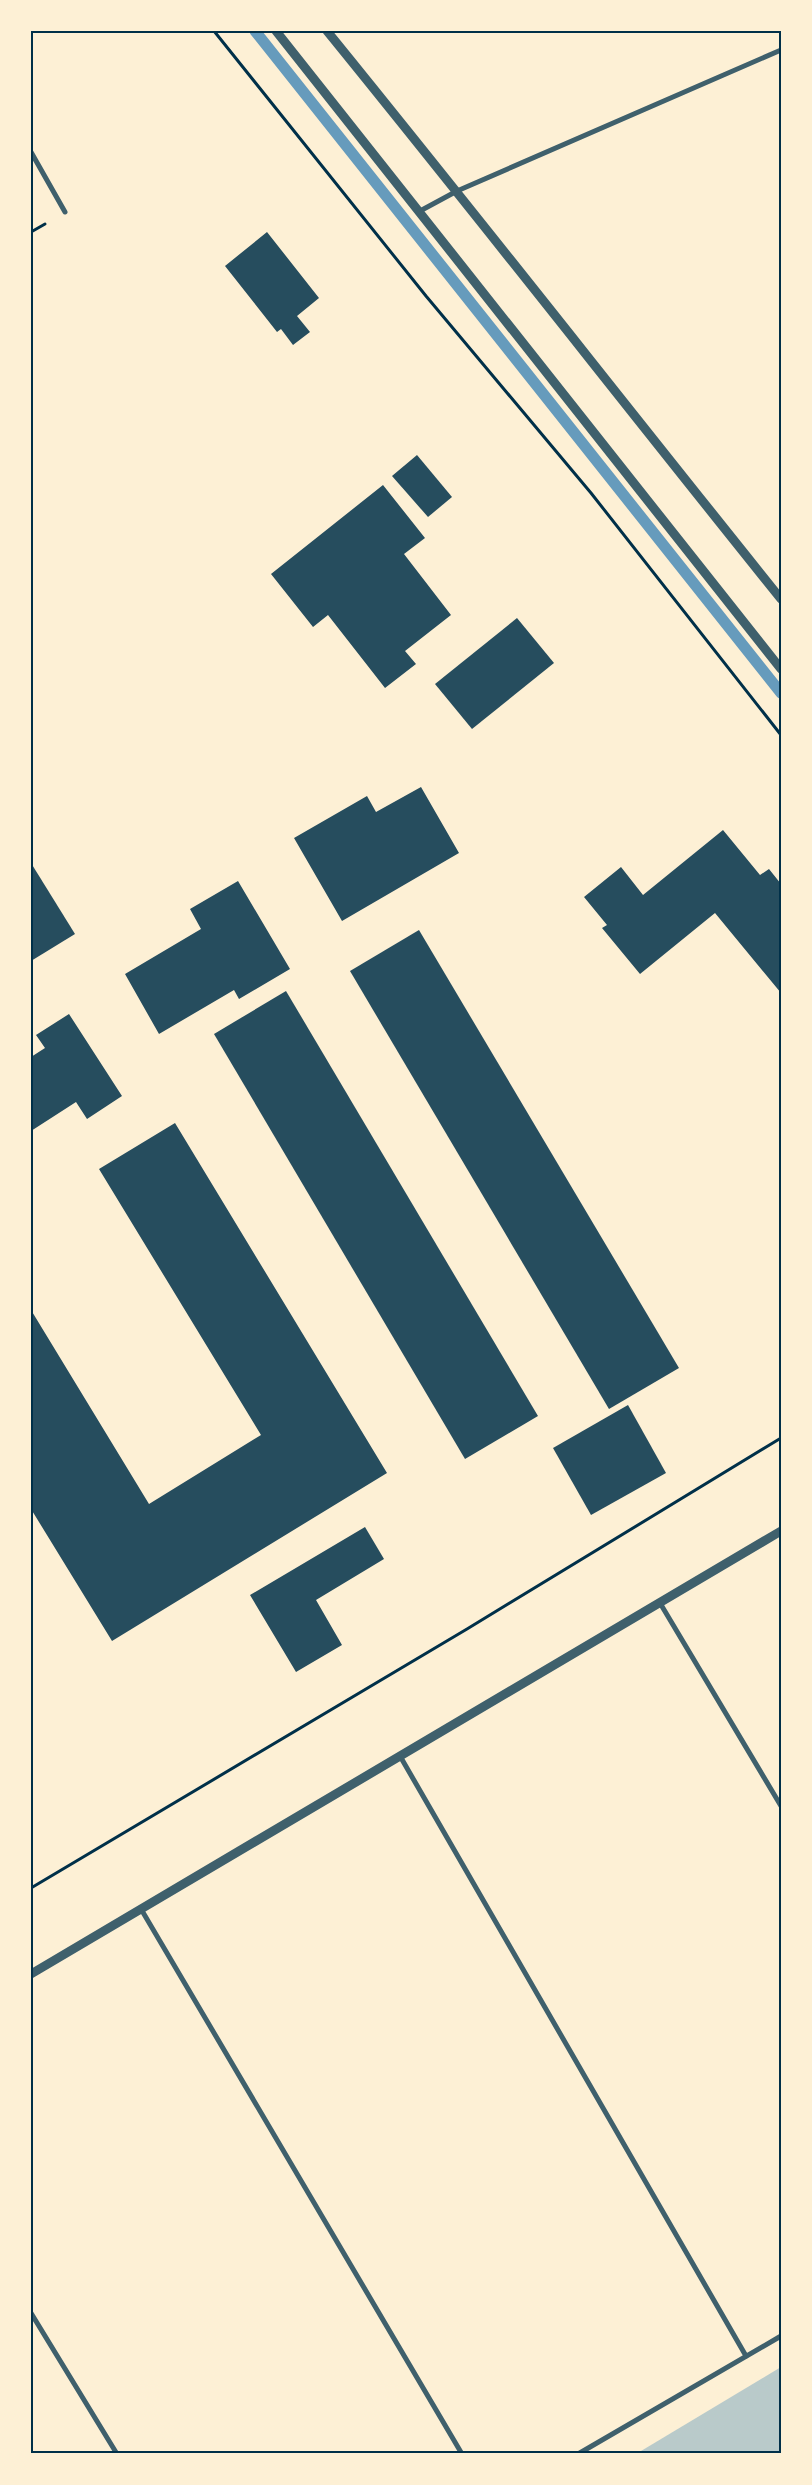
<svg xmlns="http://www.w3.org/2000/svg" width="812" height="2485" font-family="'Zilla Slab',serif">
  <rect width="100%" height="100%" fill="#fdf0d5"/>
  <path fill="#b9caca" d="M781 2367V2454H636Z"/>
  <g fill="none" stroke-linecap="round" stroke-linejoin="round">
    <path stroke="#669bbc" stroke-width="11" d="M255 31 781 693"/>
  </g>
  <g fill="#264d5e">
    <path d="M267 232 319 298 297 316 310 332 293 345 281 329 277 332 225 266Z"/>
    <path d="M417 455 452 497 428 517 392 476Z"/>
    <path d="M383 485 425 538 404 554 451 615 405 651 416 664 385 688 328 615 313 627 271 574Z"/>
    <path d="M517 618 554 663 472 729 435 684Z"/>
    <path d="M421 787 459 853 342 921 294 838 367 796 376 812Z"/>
    <path d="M723 830 760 875 769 869 781 884V993L715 913 640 974 602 928 607 925 584 897 621 867 643 895Z"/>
    <path d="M31 863 75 934 31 961Z"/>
    <path d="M238 881 290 969 239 999 234 990 159 1034 125 974 201 929 190 909Z"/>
    <path d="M419 930 679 1368 609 1409 350 971Z"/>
    <path d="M286 991 538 1416 465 1459 214 1034Z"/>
    <path d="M69 1014 122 1096 87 1119 76 1102 31 1131V1057L45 1048 36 1035Z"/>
    <path d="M175 1123 387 1473 112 1641 31 1509V1310L149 1504 261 1435 99 1169Z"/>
    <path d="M628 1405 666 1473 591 1515 553 1448Z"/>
    <path d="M365 1527 384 1559 316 1600 342 1645 296 1672 250 1595Z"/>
  </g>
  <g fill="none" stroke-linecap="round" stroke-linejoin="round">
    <g stroke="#003049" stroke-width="3">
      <path d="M214 31 426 296 591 493 781 735"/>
      <path d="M31 232 45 224"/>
      <path d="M31 1888 467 1629 781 1438"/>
    </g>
    <g stroke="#3f606c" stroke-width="5">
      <path d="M31 152 65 212"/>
      <path d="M420 211 457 191 781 50"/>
      <path d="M660 1603 781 1806"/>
      <path d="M400 1756 746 2356"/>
      <path d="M141 1909 462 2454"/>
      <path d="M31 2313 117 2454"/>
      <path d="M578 2454 781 2336"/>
    </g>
    <g stroke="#3f606c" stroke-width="9">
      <path d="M276 31 781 669"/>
      <path d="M327 31C480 219 629 410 781 599"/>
      <path d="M31 1974 781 1531"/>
    </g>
  </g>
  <rect width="812" height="2485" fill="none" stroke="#fdf0d5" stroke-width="65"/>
  <rect x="32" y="32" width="748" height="2420" fill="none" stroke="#003049" stroke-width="2"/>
</svg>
